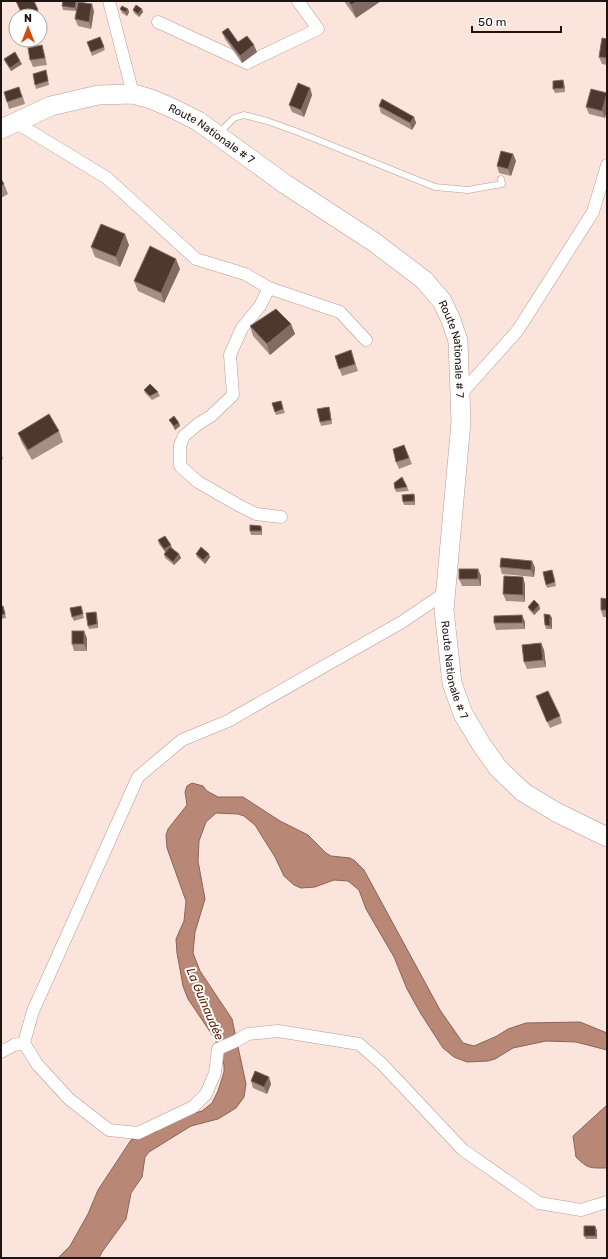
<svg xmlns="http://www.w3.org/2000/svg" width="608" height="1259" font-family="Rubik,sans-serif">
  <rect width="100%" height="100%" fill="#fbe4dc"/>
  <g fill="#b98775" stroke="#8a6457">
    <path d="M192 783 203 786 207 791 218 797H243L280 821 308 835 326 853 331 856 350 858 355 861 364 870 440 1010 463 1043 474 1046 497 1036 508 1029 526 1023 580 1022 607 1033V1050L576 1042 546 1041 513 1048 495 1059 488 1061 467 1062 454 1057 443 1048 421 1014 407 989 394 957 366 909 359 890 348 881 334 880 315 887 301 888 294 885 284 876 275 857 255 825 244 816 238 814 216 813 206 822 199 841 198 861 205 899 195 932 193 953 200 971 232 1019 246 1084 244 1097 236 1108 218 1119 191 1126 149 1152 145 1157 142 1177 131 1193 126 1219 102 1252 99 1258H58L70 1246 88 1214 98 1190 131 1140 156 1132 163 1125 181 1117 202 1111 212 1103 218 1091 224 1072V1065L215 1039 188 999 183 986 177 953 176 939 184 921 186 901 167 848 166 835 168 829 187 805 185 792 187 786Z"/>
    <path d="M607 1105V1168C590 1168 588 1169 576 1157L573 1136Z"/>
  </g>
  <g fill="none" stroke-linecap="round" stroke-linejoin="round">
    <g stroke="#b79c93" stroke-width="7">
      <path id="service" d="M218 134 234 118 244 115 267 121 298 132 435 187 468 190 502 184 501 179"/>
    </g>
    <g stroke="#b79c93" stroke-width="13">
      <g id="minor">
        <path d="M109 1 133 94"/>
        <path d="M158 22 247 63 318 29 298 1"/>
        <path d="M15 122 107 178 196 259 245 274 269 288 340 312 366 340"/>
        <path d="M269 288 260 306 242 328 230 355 233 395 211 416 198 424 184 436 180 445V466L198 482 240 506 256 514 281 517"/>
        <path d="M460 395 518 330 593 212 607 165"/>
        <path d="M445 593 402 622 228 721 182 740 138 777 33 1011 24 1043 37 1064 69 1099 109 1130 138 1133 193 1107 206 1094 215 1073 218 1049 236 1041 248 1034 278 1031 359 1044 382 1064 463 1150 539 1203 581 1210 607 1202"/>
        <path d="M1 1052 14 1045 24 1043"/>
      </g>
    </g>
    <g stroke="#b79c93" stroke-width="20">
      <g id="primary">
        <path id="s1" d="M1 129 51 106 98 95 133 94 151 99 172 108 198 121 285 184 374 242 424 280 442 301 451 320 458 341 461 422 444 610 452 683 463 714 481 744 498 768 523 792 556 812 607 837"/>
      </g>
    </g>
    <use href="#service" stroke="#fff" stroke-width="6"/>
    <use href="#minor" stroke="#fff" stroke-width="12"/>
    <use href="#primary" stroke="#fff" stroke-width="19"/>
  </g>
  <g fill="#a48e86">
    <path d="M16 1 38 10 40 16H22Z"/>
    <path d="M77 1 76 11 63 10 62 6Z"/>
    <path d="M344 1H381L356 18Z"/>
    <path d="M120 9H128L129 12 127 16 122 13Z"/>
    <path d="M133 10 143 12 139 17 134 13Z"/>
    <path d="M94 11 91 29 78 26 75 19Z"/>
    <path d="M222 32 238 42 257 52 242 63 225 39Z"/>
    <path d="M100 37 105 50 92 56 87 42Z"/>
    <path d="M607 39V65L602 64 599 57Z"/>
    <path d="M42 45 44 52 47 65 33 67 30 60Z"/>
    <path d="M4 59 20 61 22 64 11 71 5 62Z"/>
    <path d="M47 74 49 85 36 89 35 85Z"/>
    <path d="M564 83 565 92 555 93 553 89Z"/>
    <path d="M310 88 312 95 304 117 292 112 289 105Z"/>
    <path d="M22 94 25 104 9 109 7 102Z"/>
    <path d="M607 94V109L605 118 589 114 586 107Z"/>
    <path d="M379 106 414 117 416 123 412 130 381 113Z"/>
    <path d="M513 154 516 161 511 176 499 173 497 166Z"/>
    <path d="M1 179 4 184 8 194 1 198Z"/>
    <path d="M129 245 120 267 95 257 91 247Z"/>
    <path d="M180 269 164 303 138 291 134 281Z"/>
    <path d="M291 324 295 334 270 355 253 336 250 326Z"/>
    <path d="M351 350 358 371 342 376 335 356Z"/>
    <path d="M144 390 158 392 160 396 152 400 145 393Z"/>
    <path d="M281 401 285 413 276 415 272 403Z"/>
    <path d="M329 407 330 411 332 424 321 426 320 422Z"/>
    <path d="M169 420 179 423 180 426 175 430 171 423Z"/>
    <path d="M59 431 63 442 32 460 22 443 18 433Z"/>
    <path d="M404 445 412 464 399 469 396 462Z"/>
    <path d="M1 453 3 459 1 460Z"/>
    <path d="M407 487 409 491 396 492 395 489Z"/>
    <path d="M414 494 415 498V505H404L403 502Z"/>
    <path d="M261 526 262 529V535H251L250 531Z"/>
    <path d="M158 540 172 548 179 554 181 558 174 565 165 558 164 554 166 553 159 544Z"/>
    <path d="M196 554 210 557 205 564 197 557Z"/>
    <path d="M532 561 535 568 534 577 502 574 500 567Z"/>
    <path d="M478 569 481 576V586H462L459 579Z"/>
    <path d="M552 570 556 586 547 588 546 585Z"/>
    <path d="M525 584V602L506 601 503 594Z"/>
    <path d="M607 599V617H603L601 610Z"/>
    <path d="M539 605 540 609 534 615 529 610 528 607Z"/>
    <path d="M1 606 4 609 6 618 1 619Z"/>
    <path d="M81 606 84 618 74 621 72 617Z"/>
    <path d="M96 612 97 615 98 628 89 629 88 626Z"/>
    <path d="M522 615 525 622V629L496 630 494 623Z"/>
    <path d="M550 615 552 618V629H546L545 625Z"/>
    <path d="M87 638V651H74L72 644Z"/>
    <path d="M541 643 544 650 546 667 527 669 524 662Z"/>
    <path d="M536 696 560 716 562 723 550 728Z"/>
    <path d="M251 1081 271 1084 267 1094 253 1088Z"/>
    <path d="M597 1230V1239H586L584 1236Z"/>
  </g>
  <g fill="#816b63">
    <path d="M76 1H77L76 11 75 8Z"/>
    <path d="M357 1H381L356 18 351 5Z"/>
    <path d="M92 4 94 11 91 29 89 22Z"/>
    <path d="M128 9 129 12 127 16 125 12Z"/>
    <path d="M142 9 143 12 139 17 138 14Z"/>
    <path d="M45 24 46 27 40 31V27Z"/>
    <path d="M254 45 257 52 242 63 240 56Z"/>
    <path d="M20 61 22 64 11 71 10 68Z"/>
    <path d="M563 80 564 83 565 92 564 88Z"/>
    <path d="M310 88 312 95 304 117 301 110Z"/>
    <path d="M607 93V109L605 118 602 111Z"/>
    <path d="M414 117 416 123 412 130 410 123Z"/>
    <path d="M513 154 516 161 511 176 508 169Z"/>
    <path d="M125 234 129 245 120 267 116 257Z"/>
    <path d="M176 259 180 269 164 303 161 293Z"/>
    <path d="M291 324 295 334 270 355 267 344Z"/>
    <path d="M329 407 330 411 332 424 331 420Z"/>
    <path d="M179 423 180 426 175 430 174 426Z"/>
    <path d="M414 494 415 498V505L414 501Z"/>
    <path d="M261 526 262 529V535L261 531Z"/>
    <path d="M171 545 172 548 166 553 164 549Z"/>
    <path d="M179 554 181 558 174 565 173 562Z"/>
    <path d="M209 554 210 557 205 564 203 560Z"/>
    <path d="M532 561 535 568 534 577 531 570Z"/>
    <path d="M478 569 481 576V586L478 579Z"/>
    <path d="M523 577 525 584V602L523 595Z"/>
    <path d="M539 605 540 609 534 615 533 612Z"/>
    <path d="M96 612 97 615 98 628 97 624Z"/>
    <path d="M522 615 525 622V629L523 623Z"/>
    <path d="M550 615 552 618V629L550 626Z"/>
    <path d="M84 631 87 638V651L84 644Z"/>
    <path d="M541 643 544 650 546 667 543 660Z"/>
    <path d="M269 1077 271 1084 267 1094 264 1087Z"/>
    <path d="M595 1226 597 1230V1239L596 1236Z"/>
  </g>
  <g fill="#4d372f" stroke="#816b63">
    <path d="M16 1H34L38 10 23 16Z"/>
    <path d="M63 1H76L75 8 62 6Z"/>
    <path d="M349 1H357L351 5Z"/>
    <path d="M78 2 92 4 89 22 75 19Z"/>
    <path d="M136 5 142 9 138 14 133 10Z"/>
    <path d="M122 6 128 9 125 12 120 9Z"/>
    <path d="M41 17 45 24 40 27V18Z"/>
    <path d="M228 28 238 42 247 36 254 45 240 56 222 32Z"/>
    <path d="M100 37 104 47 91 52 87 42Z"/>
    <path d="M602 38 607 39V58L599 57Z"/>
    <path d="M42 45 45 58 30 60 28 48Z"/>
    <path d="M15 52 20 61 10 68 4 59Z"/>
    <path d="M46 70 48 81 35 85 33 74Z"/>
    <path d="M563 80 564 88 553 89V81Z"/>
    <path d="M298 83 310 88 301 110 289 105Z"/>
    <path d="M19 87 22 97 7 102 4 92Z"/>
    <path d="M591 89 607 93 602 111 586 107Z"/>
    <path d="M382 99 414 117 410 123 379 106Z"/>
    <path d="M501 151 513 154 508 169 497 166Z"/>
    <path d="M1 179 4 184 1 186Z"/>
    <path d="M101 224 125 234 116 257 91 247Z"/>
    <path d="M150 246 176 259 161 293 134 281Z"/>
    <path d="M276 309 291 324 267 344 250 326Z"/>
    <path d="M351 350 355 364 339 369 335 356Z"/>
    <path d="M150 384 158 392 150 396 144 390Z"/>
    <path d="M281 401 283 409 275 412 272 403Z"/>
    <path d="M329 407 331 420 320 422 317 409Z"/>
    <path d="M49 414 59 431 28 450 18 433Z"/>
    <path d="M174 416 179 423 174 426 169 420Z"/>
    <path d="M404 445 409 458 396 462 393 449Z"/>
    <path d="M402 477 407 487 395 489 394 483Z"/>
    <path d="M414 494V501L403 502 402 495Z"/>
    <path d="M250 525 261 526V531H250Z"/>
    <path d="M165 536 171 545 164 549 158 540Z"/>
    <path d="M170 547 179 554 173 562 164 554Z"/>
    <path d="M201 547 209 554 203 560 196 554Z"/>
    <path d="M501 558 532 561 531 570 500 567Z"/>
    <rect x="459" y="569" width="19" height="10"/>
    <path d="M552 570 555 582 546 585 543 572Z"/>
    <path d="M504 576 523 577V595L503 594Z"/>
    <path d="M601 598 607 599V610H601Z"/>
    <path d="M534 600 539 605 533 612 528 607Z"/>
    <path d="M1 606H3L5 614 1 615Z"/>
    <path d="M81 606 83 614 72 617 70 608Z"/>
    <path d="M96 612 97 624 88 626 86 613Z"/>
    <path d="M544 614 550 615V626L545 625Z"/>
    <path d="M522 615 523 623H494V616Z"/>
    <rect x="72" y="631" width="12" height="13"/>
    <path d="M541 643 543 660 524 662 522 645Z"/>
    <path d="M548 691 560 716 547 722 536 696Z"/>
    <path d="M255 1071 269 1077 264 1087 251 1081Z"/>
    <path d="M584 1226H595L596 1236H584Z"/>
  </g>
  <g text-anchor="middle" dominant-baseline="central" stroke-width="4" stroke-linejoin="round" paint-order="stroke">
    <g font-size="11" fill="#1e1411" stroke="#fff">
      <text stroke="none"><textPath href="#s1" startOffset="227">Route Nationale # 7</textPath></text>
      <text stroke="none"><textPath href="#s1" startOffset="563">Route Nationale # 7</textPath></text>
      <text stroke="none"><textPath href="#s1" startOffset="887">Route Nationale # 7</textPath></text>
    </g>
    <g font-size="12" font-style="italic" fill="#5e2007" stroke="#fff">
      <text transform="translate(205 1004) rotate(67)">La Guinaudée</text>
    </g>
  </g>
  <rect width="608" height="1259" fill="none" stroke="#1e1411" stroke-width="4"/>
  <g transform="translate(28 28)"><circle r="19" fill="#ffffff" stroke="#a5a1a0"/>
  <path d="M0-3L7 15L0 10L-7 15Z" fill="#d14b0e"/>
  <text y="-6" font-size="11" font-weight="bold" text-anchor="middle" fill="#1e1411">N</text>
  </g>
  <path d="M472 26v6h89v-6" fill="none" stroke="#1e1411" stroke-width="2"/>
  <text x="478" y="26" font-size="12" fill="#1e1411" stroke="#ffffff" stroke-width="3" paint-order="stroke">50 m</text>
</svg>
